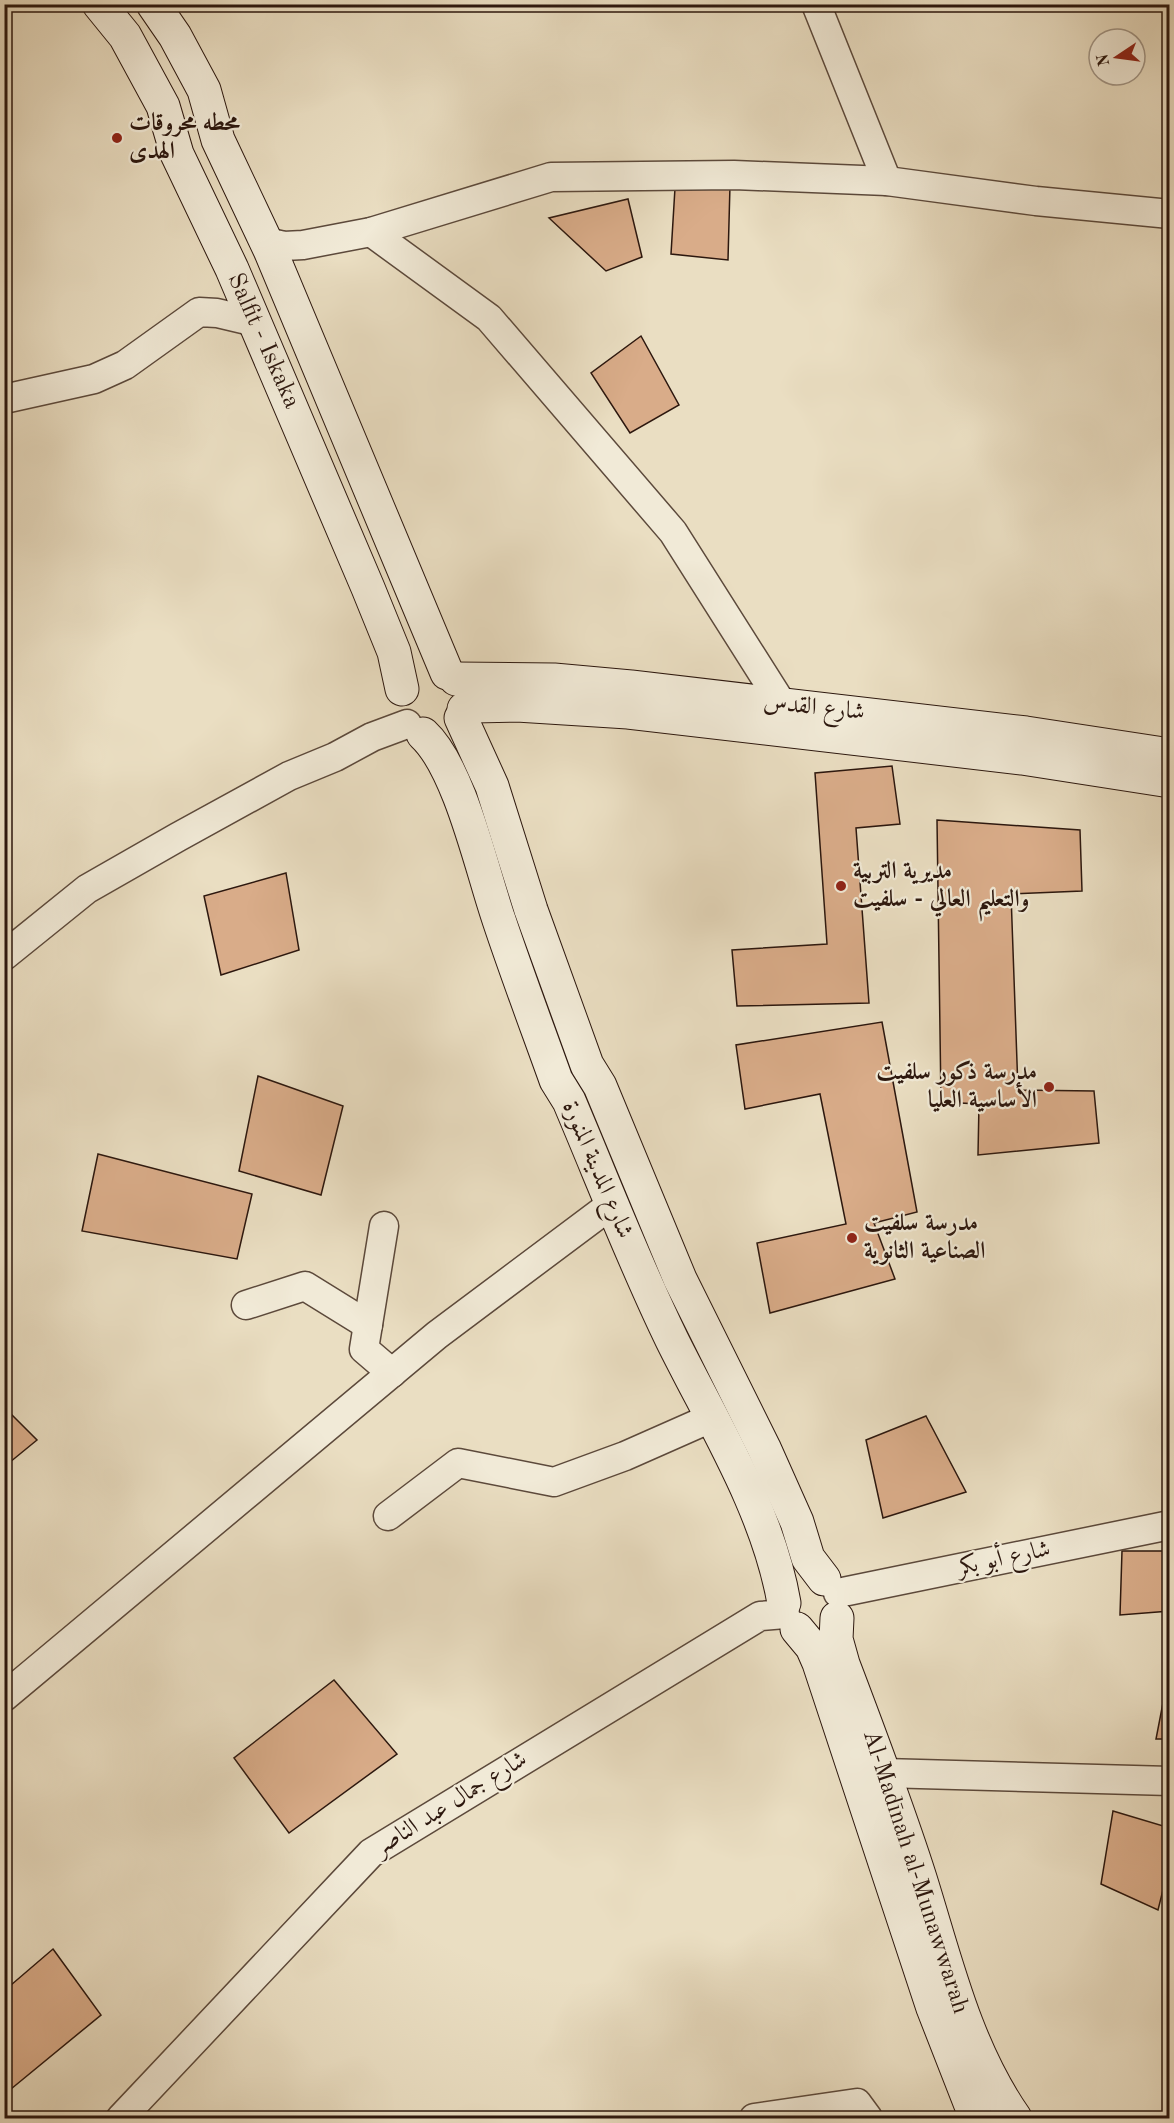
<svg xmlns="http://www.w3.org/2000/svg" width="1174" height="2123" font-family="'Old Standard TT',Amiri,serif">
  <rect width="100%" height="100%" fill="#eadec2"/>
  <filter id="stains"><feTurbulence type="fractalNoise" baseFrequency=".00333" numOctaves="4"/><feColorMatrix values="0 0 0 0 .2 0 0 0 0 .09 0 0 0 0 .02 0 0 0 .5 -.17"/></filter>
  <radialGradient id="worn" r=".72"><stop offset=".6" stop-color="#630" stop-opacity="0"/><stop offset="1" stop-color="#630" stop-opacity=".3"/></radialGradient>
  <g fill="#d9ac89" stroke="#2c170e" stroke-width="1.5">
    <path d="M730 185 728 260 671 254 675 188Z"/>
    <path d="M628 199 642 257 606 271 549 218Z"/>
    <path d="M641 336 679 405 630 433 591 373Z"/>
    <path d="M892 766 900 824 856 828 869 1003 737 1006 732 950 827 944 815 773Z"/>
    <path d="M937 820 1080 830 1082 891 1011 894 1018 1090 1094 1091 1099 1143 978 1155 979 1104 941 1102Z"/>
    <path d="M286 873 299 950 221 975 204 896Z"/>
    <path d="M882 1022 917 1212 874 1223 895 1279 770 1313 757 1243 846 1224 820 1094 745 1109 736 1045Z"/>
    <path d="M258 1076 343 1106 321 1195 239 1171Z"/>
    <path d="M98 1154 252 1194 237 1259 82 1231Z"/>
    <path d="M4 1407 37 1440 4 1467Z"/>
    <path d="M926 1416 966 1492 883 1518 866 1440Z"/>
    <path d="M1122 1551H1170V1611L1120 1615Z"/>
    <path d="M334 1680 397 1754 289 1833 234 1758Z"/>
    <path d="M1167 1682H1170V1739H1156Z"/>
    <path d="M1113 1811 1170 1828V1862L1158 1910 1101 1884Z"/>
    <path d="M53 1949 101 2015 11 2089 4 2080V1991Z"/>
  </g>
  <g fill="none" stroke-linecap="round" stroke-linejoin="round">
    <g stroke="#5c493b" stroke-width="31">
      <g id="street">
        <path d="M816 4 887 181"/>
        <path d="M371 232 489 318 673 532 782 704"/>
        <path d="M266 242 284 246 303 245 371 232 551 177 734 175 887 181 1036 201 1170 214"/>
        <path d="M4 399 94 379 125 365 199 312 217 313 255 322"/>
        <path d="M4 956 87 889 178 837 289 776 335 757 372 737 407 724"/>
        <path d="M384 1226 364 1349 392 1373"/>
        <path d="M246 1305 305 1286 368 1325"/>
        <path d="M388 1516 458 1463 554 1482 625 1456 711 1418"/>
        <path d="M838 1593 1170 1525"/>
        <path d="M4 1697 437 1335 612 1204"/>
        <path d="M884 1773 1170 1781"/>
        <path d="M121 2118 371 1853 760 1616 785 1614"/>
        <path d="M754 2118 857 2103 868 2118"/>
      </g>
    </g>
    <g stroke="#2c170e" stroke-width="35">
      <g id="secondary">
        <path d="M99 4 125 36 163 106 177 154 232 269 368 588 394 652 402 689"/>
        <path d="M153 4 175 36 204 90 218 140 270 250 447 673"/>
        <path d="M456 679 554 680 631 687 1026 733 1170 755"/>
        <path d="M464 709 473 706 517 705 628 712 1022 758 1170 781"/>
        <path d="M461 718 492 786 531 910 587 1065 600 1086 680 1279 764 1448 797 1522 808 1558 824 1579"/>
        <path d="M423 734C460 768 482 871 499 920 517 974 537 1027 556 1080L569 1101C603 1181 634 1262 672 1340 713 1423 768 1510 784 1603"/>
        <path d="M837 1618 836 1639 843 1664C870 1735 897 1806 920 1878 946 1961 965 2046 1015 2118"/>
        <path d="M797 1629 812 1647 819 1663 933 2008 976 2118"/>
      </g>
    </g>
    <use href="#street" stroke="#f1ead7" stroke-width="28"/>
    <use href="#secondary" stroke="#f1ead7" stroke-width="33"/>
  </g>
  <g fill="#8f2418" stroke="#f1ead7" stroke-width="2">
    <circle cx="117" cy="138" r="6"/>
    <circle cx="841" cy="886" r="6"/>
    <circle cx="1049" cy="1087" r="6"/>
    <circle cx="852" cy="1238" r="6"/>
  </g>
  <g text-anchor="middle" dominant-baseline="central" stroke-width="4.5" stroke-linejoin="round" paint-order="stroke">
    <g font-size="24" font-weight="bold" fill="#2c170e" stroke="#f1ead7" text-anchor="start">
      <text x="129" y="124">محطه محروقات<tspan x="129" dy="28">الهدى</tspan></text>
      <text x="853" y="872">مديرية التربية<tspan x="853" dy="28">والتعليم العالي - سلفيت</tspan></text>
      <text x="1037" y="1073" text-anchor="end">مدرسة ذكور سلفيت<tspan x="1037" dy="28">الأساسية العليا</tspan></text>
      <text x="864" y="1224">مدرسة سلفيت<tspan x="864" dy="28">الصناعية الثانوية</tspan></text>
    </g>
    <g font-size="24" fill="#2c170e" stroke="#f1ead7">
      <text transform="translate(263 341) rotate(66)">Salfit - Iskaka</text>
      <text transform="translate(814 708) rotate(6)">شارع القدس</text>
      <text transform="translate(597 1170) rotate(67)">شارع المدينة المنورة</text>
      <text transform="translate(1004 1559) rotate(-12)">شارع أبو بكر</text>
      <text transform="translate(451 1804) rotate(-32)">شارع جمال عبد الناصر</text>
      <text transform="translate(915 1872) rotate(72)">Al-Madīnah al-Munawwarah</text>
    </g>
  </g>
  <rect width="1174" height="2123" fill="none" stroke="#eadec2" stroke-width="24"/>
  <rect x="6" y="6" width="1162" height="2111" fill="none" stroke="#2c170e" stroke-width="3"/>
  <rect x="12" y="12" width="1150" height="2099" fill="none" stroke="#2c170e" stroke-width="1.5"/>
  <g transform="translate(1117 57) rotate(257)"><circle r="28" fill="#f1ead7" stroke="#a29687" stroke-width="1.5"/>
  <path d="M0-4.5L10 22L0 15L-10 22Z" fill="#8f2418"/>
  <text y="-9" font-size="16" font-weight="bold" text-anchor="middle" fill="#2c170e">N</text>
  </g>
  <rect width="100%" height="100%" filter="url(#stains)"/>
  <rect width="100%" height="100%" fill="url(#worn)"/>
</svg>
